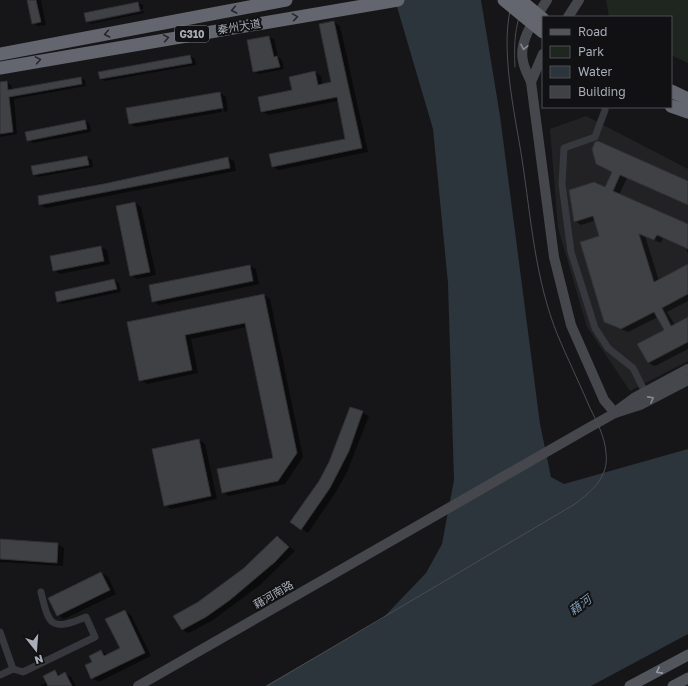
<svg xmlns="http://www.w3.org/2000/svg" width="688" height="686" font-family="'Golos Text','Noto Sans SC',sans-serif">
  <rect width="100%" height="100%" fill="#161618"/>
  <path fill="#222225" d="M586 116 688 169V361L630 391 587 327 558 228 550 129Z"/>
  <path fill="#1e261f" d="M606 0H688V63L671 55V17H609Z"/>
  <path fill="#2c353c" d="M395 0H481L500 116 540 424 551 477 564 484 688 449V634L591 686H265L383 618 426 573 442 544 454 480 448 283 433 129Z"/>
  <g fill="#0007">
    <path d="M28 0H41L46 25 38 26 33 23Z"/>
    <path d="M138 3 143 5V9L89 21V23L144 11V13L91 24 87 22 85 14Z"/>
    <path d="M334 22 340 26 368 152 279 170 273 167 346 139 338 101 269 115 262 112 293 91 315 72 321 76 323 85 332 83Z"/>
    <path d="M269 37 274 39 278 57 282 60 284 69 259 74 254 72 248 41Z"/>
    <path d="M190 56 195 59 196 65 105 81 101 79Z"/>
    <path d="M80 78 85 80 86 86 14 99 17 134 0 137V83L6 82 11 85 12 90Z"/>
    <path d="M220 93 226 97 228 111 224 112 221 96H219L222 112 136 127 130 124Z"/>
    <path d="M85 121 90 124 91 132 33 143 28 140Z"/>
    <path d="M87 157 92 160 93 167 38 177 34 174Z"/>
    <path d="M228 158 234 161 236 171 46 208 40 205 39 196Z"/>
    <path d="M613 172 688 182V205L627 178 619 195 688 225V254L686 248 663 238 661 243 645 236 659 281 688 265V301L667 312 675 325 688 318V349L655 366 648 363 665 330 658 317 628 332 611 325 601 237 596 220 581 225 575 221 606 189Z"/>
    <path d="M135 203 141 207 156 275 137 279 131 275Z"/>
    <path d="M101 247 107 250 110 264 60 274 54 270Z"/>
    <path d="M250 266 256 269 259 284 159 305 153 301Z"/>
    <path d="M114 280 119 283 121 292 62 304 58 301Z"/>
    <path d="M264 295 270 299 303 457 285 484 229 496 223 492 274 458 247 327 191 339 198 373 147 384 140 380 129 323Z"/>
    <path d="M351 408 369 416 347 472 336 492 308 533 302 529 306 502 330 462Z"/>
    <path d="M199 440 205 444 217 499 171 509 165 505Z"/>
    <path d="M277 537 295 551 260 585 213 620 189 633 182 630 198 603 244 569Z"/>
    <path d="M0 540 58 544 64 548 63 566 0 562Z"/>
    <path d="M101 573 108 577 116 594 64 619 58 615Z"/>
    <path d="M124 611 131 615 151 656 99 682 92 678 94 662 101 651 108 655 121 649Z"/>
    <path d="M55 672 61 675 65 674 71 677 76 686H40L47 682Z"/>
  </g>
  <g fill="#404145" stroke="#303034">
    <path d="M27 0H36L41 22 32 24Z"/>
    <path d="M138 2 140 11 86 22 84 13Z"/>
    <path d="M334 21 362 148 272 167 269 154 345 139 337 97 261 112 258 97 292 90 289 77 315 71 318 85 331 82 319 24Z"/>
    <path d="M269 36 274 57 277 56 280 67 253 72 247 40Z"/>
    <path d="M190 55 192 63 100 79 98 72Z"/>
    <path d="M81 77 82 84 9 97 13 132 0 134V82L7 81 8 90Z"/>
    <path d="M220 92 223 108 129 124 126 108Z"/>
    <path d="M85 120 87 129 27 141 25 132Z"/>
    <path d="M598 141 688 181V205L620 175 613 191 688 224V249L657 235 654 240 639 234 654 282 688 264V294L662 308 671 326 688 317V342L648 363 637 344 664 330 654 312 621 329 604 322 580 242 599 236 593 216 574 222 569 190 594 182 605 187 612 172 596 164 592 149 595 142Z"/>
    <path d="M87 156 89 165 33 175 31 166Z"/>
    <path d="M228 157 230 168 39 205 38 196 103 184Z"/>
    <path d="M135 202 150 272 130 276 116 206Z"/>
    <path d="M101 246 104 261 53 271 50 256Z"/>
    <path d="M250 265 253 281 152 302 149 285Z"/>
    <path d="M114 279 117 289 57 302 55 292Z"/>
    <path d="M264 294 297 453 278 481 222 493 217 469 273 458 245 323 185 335 192 370 139 381 127 322Z"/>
    <path d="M350 407 363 411 349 451 330 488 301 530 290 522 319 481 329 462Z"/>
    <path d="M199 439 211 496 164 506 152 449Z"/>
    <path d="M277 536 289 547 275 562 230 600 206 617 182 630 173 616 198 602 244 568Z"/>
    <path d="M0 539 58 543 57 563 0 559Z"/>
    <path d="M101 572 110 590 57 616 48 598Z"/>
    <path d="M125 610 145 653 91 679 85 665 92 662 89 656 101 650 104 656 120 648 105 619Z"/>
    <path d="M55 670 58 676 65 672 72 686H48L43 676Z"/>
  </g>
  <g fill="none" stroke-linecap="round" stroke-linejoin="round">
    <g stroke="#37383d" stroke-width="7">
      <path d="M605 110 595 137 564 148 562 184 571 252 595 328 608 348 633 368 645 392"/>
      <path d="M0 632 13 669 0 675"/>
      <path d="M13 669 23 672 95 637 86 617C52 631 49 627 41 592"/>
    </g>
    <g stroke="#45474d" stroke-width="10">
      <path d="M547 0C537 16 518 40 523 61 524 68 528 75 531 82L554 257 571 325 604 400 615 413"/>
      <path d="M568 17 579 0"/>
      <path d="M531 82 543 54"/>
      <path d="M619 409 634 398 688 369"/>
      <path d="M138 686 590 427 615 413 640 405 688 380"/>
    </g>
    <g stroke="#53555c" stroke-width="11">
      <path d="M630 686 688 655"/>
      <path d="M673 686 688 678"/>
    </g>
    <g stroke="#63666e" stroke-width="13">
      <path d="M0 54 286 0"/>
      <path d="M0 68 398 0"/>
      <path d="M671 91 688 99"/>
      <path d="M671 106 688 112"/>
    </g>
    <g stroke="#4a4c52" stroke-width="1">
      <path d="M515 67C514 44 514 21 527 0"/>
      <path d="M267 686 575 504C592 491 609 477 606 453 605 437 597 422 590 408 580 384 568 360 558 336 535 280 531 218 522 159 515 114 498 42 513 0"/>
    </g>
    <g stroke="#63666e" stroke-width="13">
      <path d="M504 0 543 32"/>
      <path d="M520 0 543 19"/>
    </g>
  </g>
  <defs><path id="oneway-chevron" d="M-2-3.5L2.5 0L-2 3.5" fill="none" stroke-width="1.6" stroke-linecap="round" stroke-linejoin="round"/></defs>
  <g stroke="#26262a">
    <use href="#oneway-chevron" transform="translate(234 10) rotate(169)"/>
    <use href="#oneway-chevron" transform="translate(295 17) rotate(-9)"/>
    <use href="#oneway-chevron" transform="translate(107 34) rotate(169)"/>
    <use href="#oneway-chevron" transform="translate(166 38) rotate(-10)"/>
    <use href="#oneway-chevron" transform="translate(38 60) rotate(-10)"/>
  </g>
  <g stroke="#858993">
    <use href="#oneway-chevron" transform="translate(524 47) rotate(102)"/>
    <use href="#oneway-chevron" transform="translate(651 399) rotate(-28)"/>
  </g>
  <use stroke="#979ba6" href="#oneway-chevron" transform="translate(659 671) rotate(152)"/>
  <g text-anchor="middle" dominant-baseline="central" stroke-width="4" stroke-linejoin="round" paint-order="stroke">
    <rect fill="#111113" stroke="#7b7e86" stroke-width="1" x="175" y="26" width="34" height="16" rx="3"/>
    <g font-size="10" font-weight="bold" fill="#a8adb8">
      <text x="192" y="34">G310</text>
    </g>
    <g font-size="11" fill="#a8adb8" stroke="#111113">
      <text transform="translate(239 26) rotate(-9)">秦州大道</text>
      <text transform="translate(273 594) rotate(-30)">藉河南路</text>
    </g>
    <g font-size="12" font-style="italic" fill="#7f9bb3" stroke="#111113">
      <text transform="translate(580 605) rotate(-37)">藉河</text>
    </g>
  </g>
  <rect x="542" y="16" width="130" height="92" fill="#111113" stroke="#4d4f55"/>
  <rect x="550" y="29" width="20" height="6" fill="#53555c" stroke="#4d4f55"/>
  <text x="578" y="36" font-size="12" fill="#a8adb8">Road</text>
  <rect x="550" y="46" width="20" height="12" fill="#1e261f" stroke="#4d4f55"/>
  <text x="578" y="56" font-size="12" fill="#a8adb8">Park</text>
  <rect x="550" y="66" width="20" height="12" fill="#2c353c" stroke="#4d4f55"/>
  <text x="578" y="76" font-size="12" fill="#a8adb8">Water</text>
  <rect x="550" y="86" width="20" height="12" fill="#404145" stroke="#4d4f55"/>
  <text x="578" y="96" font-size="12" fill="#a8adb8">Building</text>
  <g transform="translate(36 650) rotate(163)" stroke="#111113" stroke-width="3" paint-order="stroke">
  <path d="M0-3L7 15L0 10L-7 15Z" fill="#a8adb8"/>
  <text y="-6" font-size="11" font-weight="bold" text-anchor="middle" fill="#a8adb8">N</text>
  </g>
</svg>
